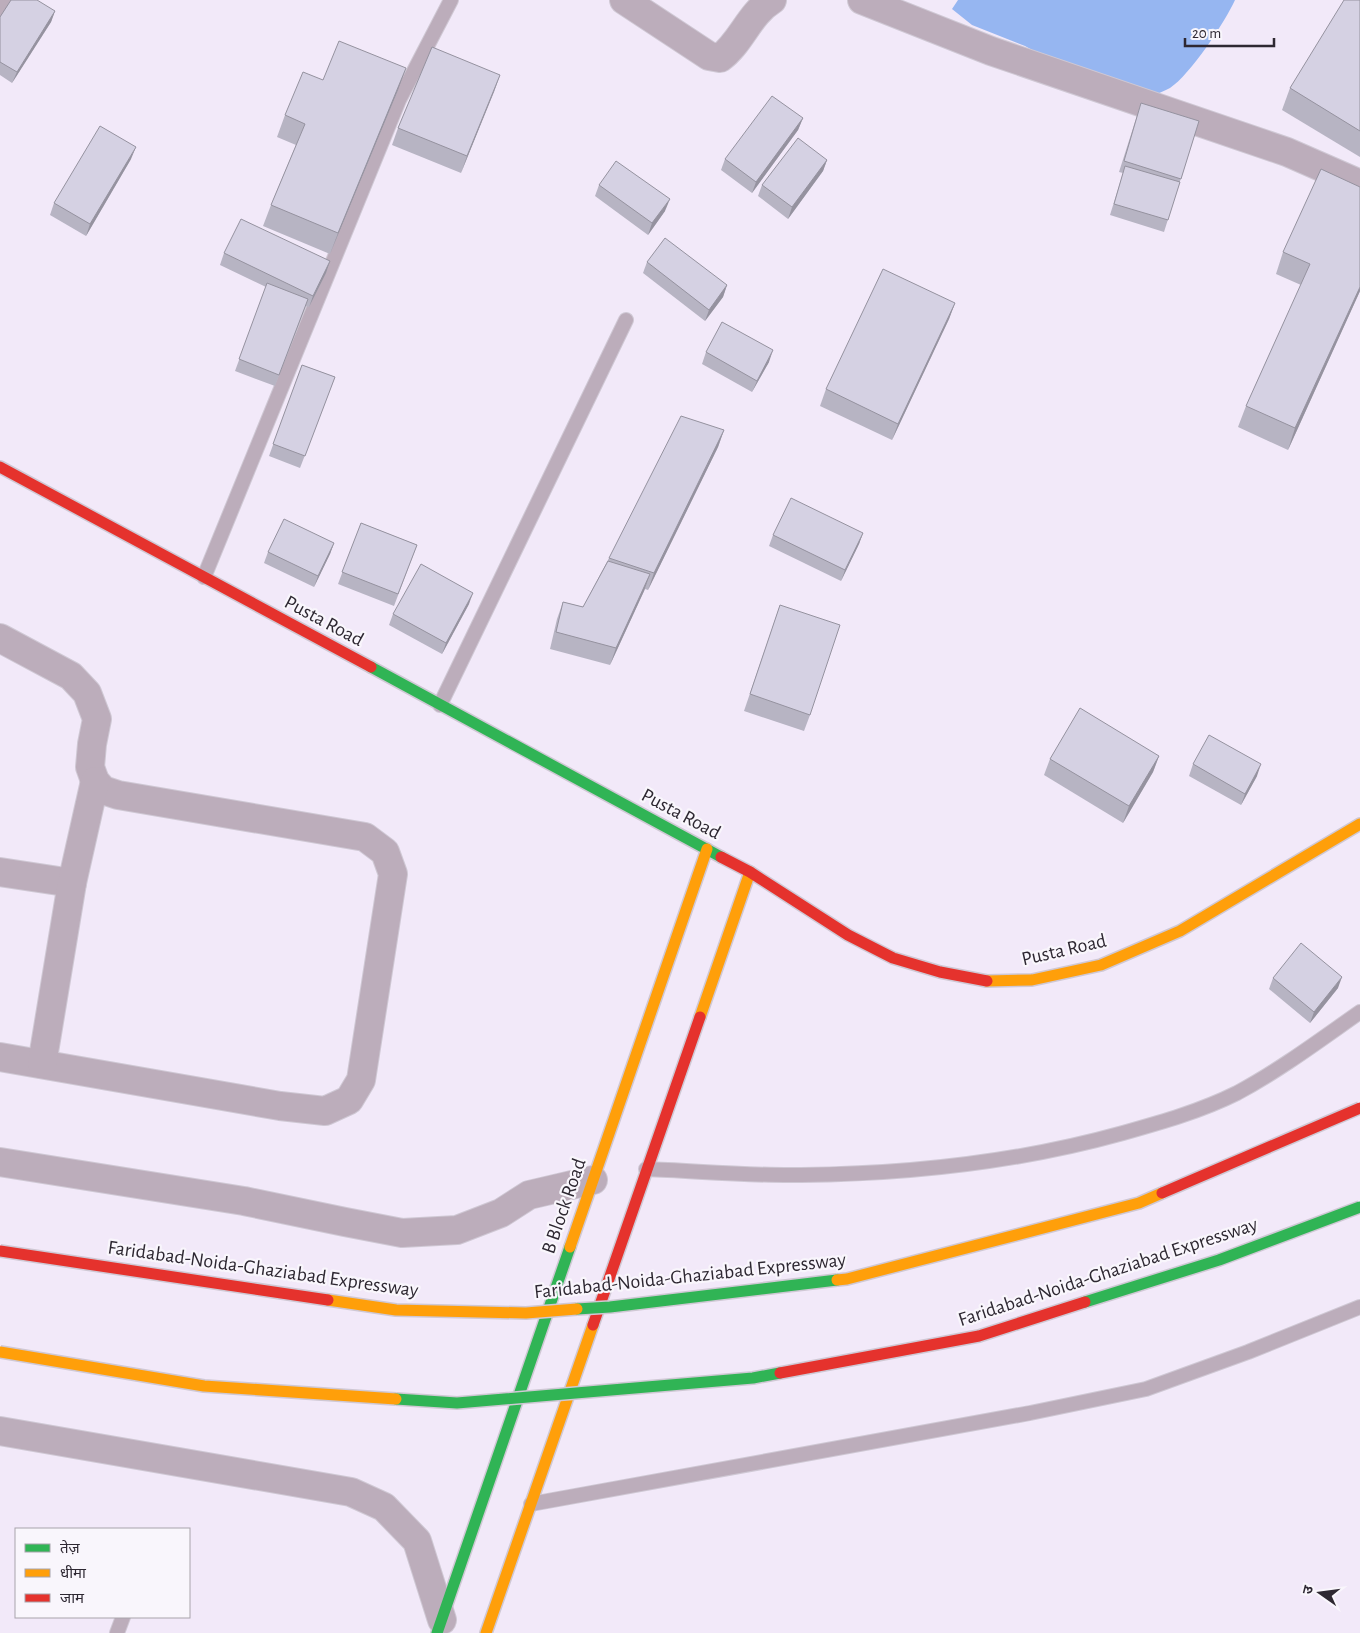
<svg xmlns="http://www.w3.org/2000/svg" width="1360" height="1633" font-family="'Alegreya Sans','Noto Sans Devanagari',sans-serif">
  <rect width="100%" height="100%" fill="#f2e9f9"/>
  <path fill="#96b6f1" d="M958 0H1235C1225 22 1190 75 1170 88 1165 91 1158 93 1153 96L1061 66 1025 46 972 25 952 9Z"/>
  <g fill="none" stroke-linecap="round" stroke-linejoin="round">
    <g stroke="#cfc8d4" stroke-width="16">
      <g id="lane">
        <path d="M204 577 399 100 451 0"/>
        <path d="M440 705 626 320"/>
        <path d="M646 1169C698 1171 750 1176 801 1175 909 1174 1019 1162 1123 1133 1162 1122 1201 1111 1237 1093 1280 1070 1320 1040 1360 1012"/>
        <path d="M531 1504 1030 1413 1146 1389 1248 1352 1360 1307"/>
        <path d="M117 1633 123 1617"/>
      </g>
    </g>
    <g stroke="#cfc8d4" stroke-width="30">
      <g id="street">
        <path d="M624 0 709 56 720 58C741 43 749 14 772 0"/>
        <path d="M862 0 991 51 1287 152 1360 184"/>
        <path d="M0 11 9 0"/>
        <path d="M0 638 71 676 87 693 97 719 92 744 90 767 95 781 103 790 118 795 365 837 385 852 393 874 361 1080 349 1100 325 1111 280 1106 0 1057"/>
        <path d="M0 872 72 883"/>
        <path d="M42 1064 72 883 95 781"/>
        <path d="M0 1162 244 1201 345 1222 402 1233 457 1230 501 1213 529 1195 593 1180"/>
        <path d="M0 1431 351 1492 384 1507 417 1541 442 1620"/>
      </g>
    </g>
    <g stroke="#cfc8d4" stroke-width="14">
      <g id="fast">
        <path d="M371 667 721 857"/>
        <path d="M437 1633 570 1247"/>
      </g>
    </g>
    <g stroke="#cfc8d4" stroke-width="14">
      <g id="slow">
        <path d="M987 981 1032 980 1101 965 1180 931 1360 824"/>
        <path d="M700 1017 750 872"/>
        <path d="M570 1247 707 849"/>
        <path d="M486 1633 593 1325"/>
      </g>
    </g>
    <g stroke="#cfc8d4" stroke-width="14">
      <g id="jam">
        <path d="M0 467 371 667"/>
        <path d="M721 857 750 872 848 935 893 958 940 972 987 981"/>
        <path d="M593 1325 700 1017"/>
      </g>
    </g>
    <use href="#lane" stroke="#bcadbb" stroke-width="14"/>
    <use href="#street" stroke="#bcadbb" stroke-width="28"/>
    <use href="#fast" stroke="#30b455" stroke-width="11"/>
    <use href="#slow" stroke="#ff9f0a" stroke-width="11"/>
    <use href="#jam" stroke="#e5322d" stroke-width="11"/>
    <g stroke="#cfc8d4" stroke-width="14" stroke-linecap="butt">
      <g id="fast-bridge">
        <path d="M1085 1302 1219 1260 1360 1207"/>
        <path d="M577 1309 610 1307 837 1280"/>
        <path d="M396 1399 457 1403 753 1378 780 1373"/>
      </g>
    </g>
    <g stroke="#cfc8d4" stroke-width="14" stroke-linecap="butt">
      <g id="slow-bridge">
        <path d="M837 1280 847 1279 1139 1203 1162 1193"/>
        <path d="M328 1300 396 1310 526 1313 577 1309"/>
        <path d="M0 1352 204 1386 396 1399"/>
      </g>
    </g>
    <g stroke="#cfc8d4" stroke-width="14" stroke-linecap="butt">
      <g id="jam-bridge">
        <path d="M1162 1193 1360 1108"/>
        <path d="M0 1251 328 1300"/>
        <path d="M780 1373 979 1336 1085 1302"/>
      </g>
    </g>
    <use href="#fast-bridge" stroke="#30b455" stroke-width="11"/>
    <use href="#slow-bridge" stroke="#ff9f0a" stroke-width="11"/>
    <use href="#jam-bridge" stroke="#e5322d" stroke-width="11"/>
  </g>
  <g fill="#b7b4c3">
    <path d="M1360 0V157L1282 110 1290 88Z"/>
    <path d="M55 11 51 22 12 83 0 75V17Z"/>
    <path d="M500 75 461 173 392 145 398 128Z"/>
    <path d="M323 80 398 90 330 254 263 226 271 205 296 145 277 137 285 115Z"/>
    <path d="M1141 103 1199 121 1164 232 1110 215 1123 173 1119 172Z"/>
    <path d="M803 118 798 130 752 193 721 170 725 159Z"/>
    <path d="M131 159 86 236 50 215 54 203Z"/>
    <path d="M827 160 823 171 788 219 758 196 762 185Z"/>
    <path d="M599 185 665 211 648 235 595 196Z"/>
    <path d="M1360 187V291L1288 450 1238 427 1246 406 1301 285 1276 274 1283 252Z"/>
    <path d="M224 253 330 261 326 273 309 307 306 306 275 386 235 371 266 287 220 265Z"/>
    <path d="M647 262 727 285 723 297 705 321 643 273Z"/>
    <path d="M955 303 949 319 892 440 820 406 826 389Z"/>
    <path d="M706 352 769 362 752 392 702 364Z"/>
    <path d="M302 365 335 377 300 468 269 456Z"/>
    <path d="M724 430 718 447 648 590 645 589 610 665 550 649 557 619 563 602 583 607 609 558Z"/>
    <path d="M361 523 417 545 394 606 338 584Z"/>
    <path d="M863 533 859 544 841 581 769 546 773 535Z"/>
    <path d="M334 543 330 554 314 587 264 563 268 552Z"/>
    <path d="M469 604 442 654 389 625 393 614Z"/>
    <path d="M780 605 810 715 804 731 744 711Z"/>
    <path d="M1159 756 1153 772 1123 823 1044 775 1050 759Z"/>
    <path d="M1193 764 1257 776 1241 805 1189 776Z"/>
    <path d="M1273 978 1338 988 1310 1023 1269 989Z"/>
  </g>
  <g fill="#95929f">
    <path d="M55 11 51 22 12 83 17 72Z"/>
    <path d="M406 68 398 90 330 254 338 233Z"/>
    <path d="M500 75 494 92 461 173 467 156Z"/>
    <path d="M803 118 798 130 752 193 756 182Z"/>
    <path d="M136 147 131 159 86 236 90 224Z"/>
    <path d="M827 160 823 171 788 219 792 207Z"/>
    <path d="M670 199 665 211 648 235 652 223Z"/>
    <path d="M330 261 326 273 309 307 313 296Z"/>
    <path d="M727 285 723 297 705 321 709 310Z"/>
    <path d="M1360 287V291L1288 450 1295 428Z"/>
    <path d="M955 303 949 319 892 440 898 424Z"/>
    <path d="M773 350 769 362 752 392 757 381Z"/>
    <path d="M724 430 718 447 648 590 654 573Z"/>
    <path d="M863 533 859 544 841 581 845 570Z"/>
    <path d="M334 543 330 554 314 587 318 576Z"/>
    <path d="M650 574 644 591 610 665 616 648Z"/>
    <path d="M473 593 469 604 442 654 446 643Z"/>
    <path d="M1159 756 1153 772 1123 823 1129 806Z"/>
    <path d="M1261 764 1257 776 1241 805 1245 794Z"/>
    <path d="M1342 977 1338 988 1310 1023 1314 1012Z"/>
  </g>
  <g fill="#d5d1e3" stroke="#95929f">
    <path d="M11 0H37L55 11 17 72 0 62V17Z"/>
    <path d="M1344 0H1360V131L1290 88Z"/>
    <path d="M339 41 406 68 338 233 271 205 305 124 285 115 303 72 323 80Z"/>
    <path d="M432 47 500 75 467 156 398 128Z"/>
    <path d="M772 96 803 118 756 182 725 159Z"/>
    <path d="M1141 103 1199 121 1181 179 1124 161Z"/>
    <path d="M100 126 136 147 90 224 54 203Z"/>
    <path d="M798 138 827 160 792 207 762 185Z"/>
    <path d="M616 161 670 199 652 223 599 185Z"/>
    <path d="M1125 166 1180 182 1168 220 1114 204Z"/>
    <path d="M1321 169 1360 187V287L1295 428 1246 406 1310 264 1283 252Z"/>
    <path d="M241 219 330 261 313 296 224 253Z"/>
    <path d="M665 238 727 285 709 310 647 262Z"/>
    <path d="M883 269 955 303 898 424 826 389Z"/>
    <path d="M267 283 308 299 279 375 239 359Z"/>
    <path d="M722 322 773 350 757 381 706 352Z"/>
    <path d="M302 365 335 377 305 456 273 444Z"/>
    <path d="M681 416 724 430 654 573 609 558Z"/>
    <path d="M791 498 863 533 845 570 773 535Z"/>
    <path d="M284 519 334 543 318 576 268 552Z"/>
    <path d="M361 523 417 545 398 594 342 572Z"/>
    <path d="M608 561 650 574 616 648 556 632 563 602 583 607Z"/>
    <path d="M421 564 473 593 446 643 393 614Z"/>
    <path d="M780 605 840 625 810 715 750 694Z"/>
    <path d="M1080 708 1159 756 1129 806 1050 759Z"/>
    <path d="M1209 735 1261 764 1245 794 1193 764Z"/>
    <path d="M1301 943 1342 977 1314 1012 1273 978Z"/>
  </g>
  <g text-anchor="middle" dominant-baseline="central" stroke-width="4.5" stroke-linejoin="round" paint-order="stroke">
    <g font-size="20" fill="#2e2832" stroke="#f9f6fc">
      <text transform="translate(324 621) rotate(28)">Pusta Road</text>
      <text transform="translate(681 814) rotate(28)">Pusta Road</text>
      <text transform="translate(1064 950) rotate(-13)">Pusta Road</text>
      <text transform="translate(564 1206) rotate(-71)">B Block Road</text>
      <text transform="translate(263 1269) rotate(8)">Faridabad-Noida-Ghaziabad Expressway</text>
      <text transform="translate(1108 1272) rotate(-18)">Faridabad-Noida-Ghaziabad Expressway</text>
      <text transform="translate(690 1276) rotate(-6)">Faridabad-Noida-Ghaziabad Expressway</text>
    </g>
  </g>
  <rect x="15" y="1528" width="175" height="90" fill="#f9f6fc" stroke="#a8a4ab"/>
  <rect x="25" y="1544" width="25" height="8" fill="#30b455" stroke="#a8a4ab"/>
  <text x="60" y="1553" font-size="15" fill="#2e2832">तेज़</text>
  <rect x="25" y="1569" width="25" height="8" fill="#ff9f0a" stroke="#a8a4ab"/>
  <text x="60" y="1578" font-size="15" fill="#2e2832">धीमा</text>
  <rect x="25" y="1594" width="25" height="8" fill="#e5322d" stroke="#a8a4ab"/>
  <text x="60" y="1603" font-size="15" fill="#2e2832">जाम</text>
  <g transform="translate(1320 1593) rotate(284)" stroke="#f9f6fc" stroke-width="4" paint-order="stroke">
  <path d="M0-4L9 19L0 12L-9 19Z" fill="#2e2832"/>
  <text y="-8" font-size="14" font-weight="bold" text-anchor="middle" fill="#2e2832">उ</text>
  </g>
  <path d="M1185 38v8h89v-8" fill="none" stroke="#2e2832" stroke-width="2.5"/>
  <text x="1192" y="38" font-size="15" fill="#2e2832" stroke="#f9f6fc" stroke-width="4" paint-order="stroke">20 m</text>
</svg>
